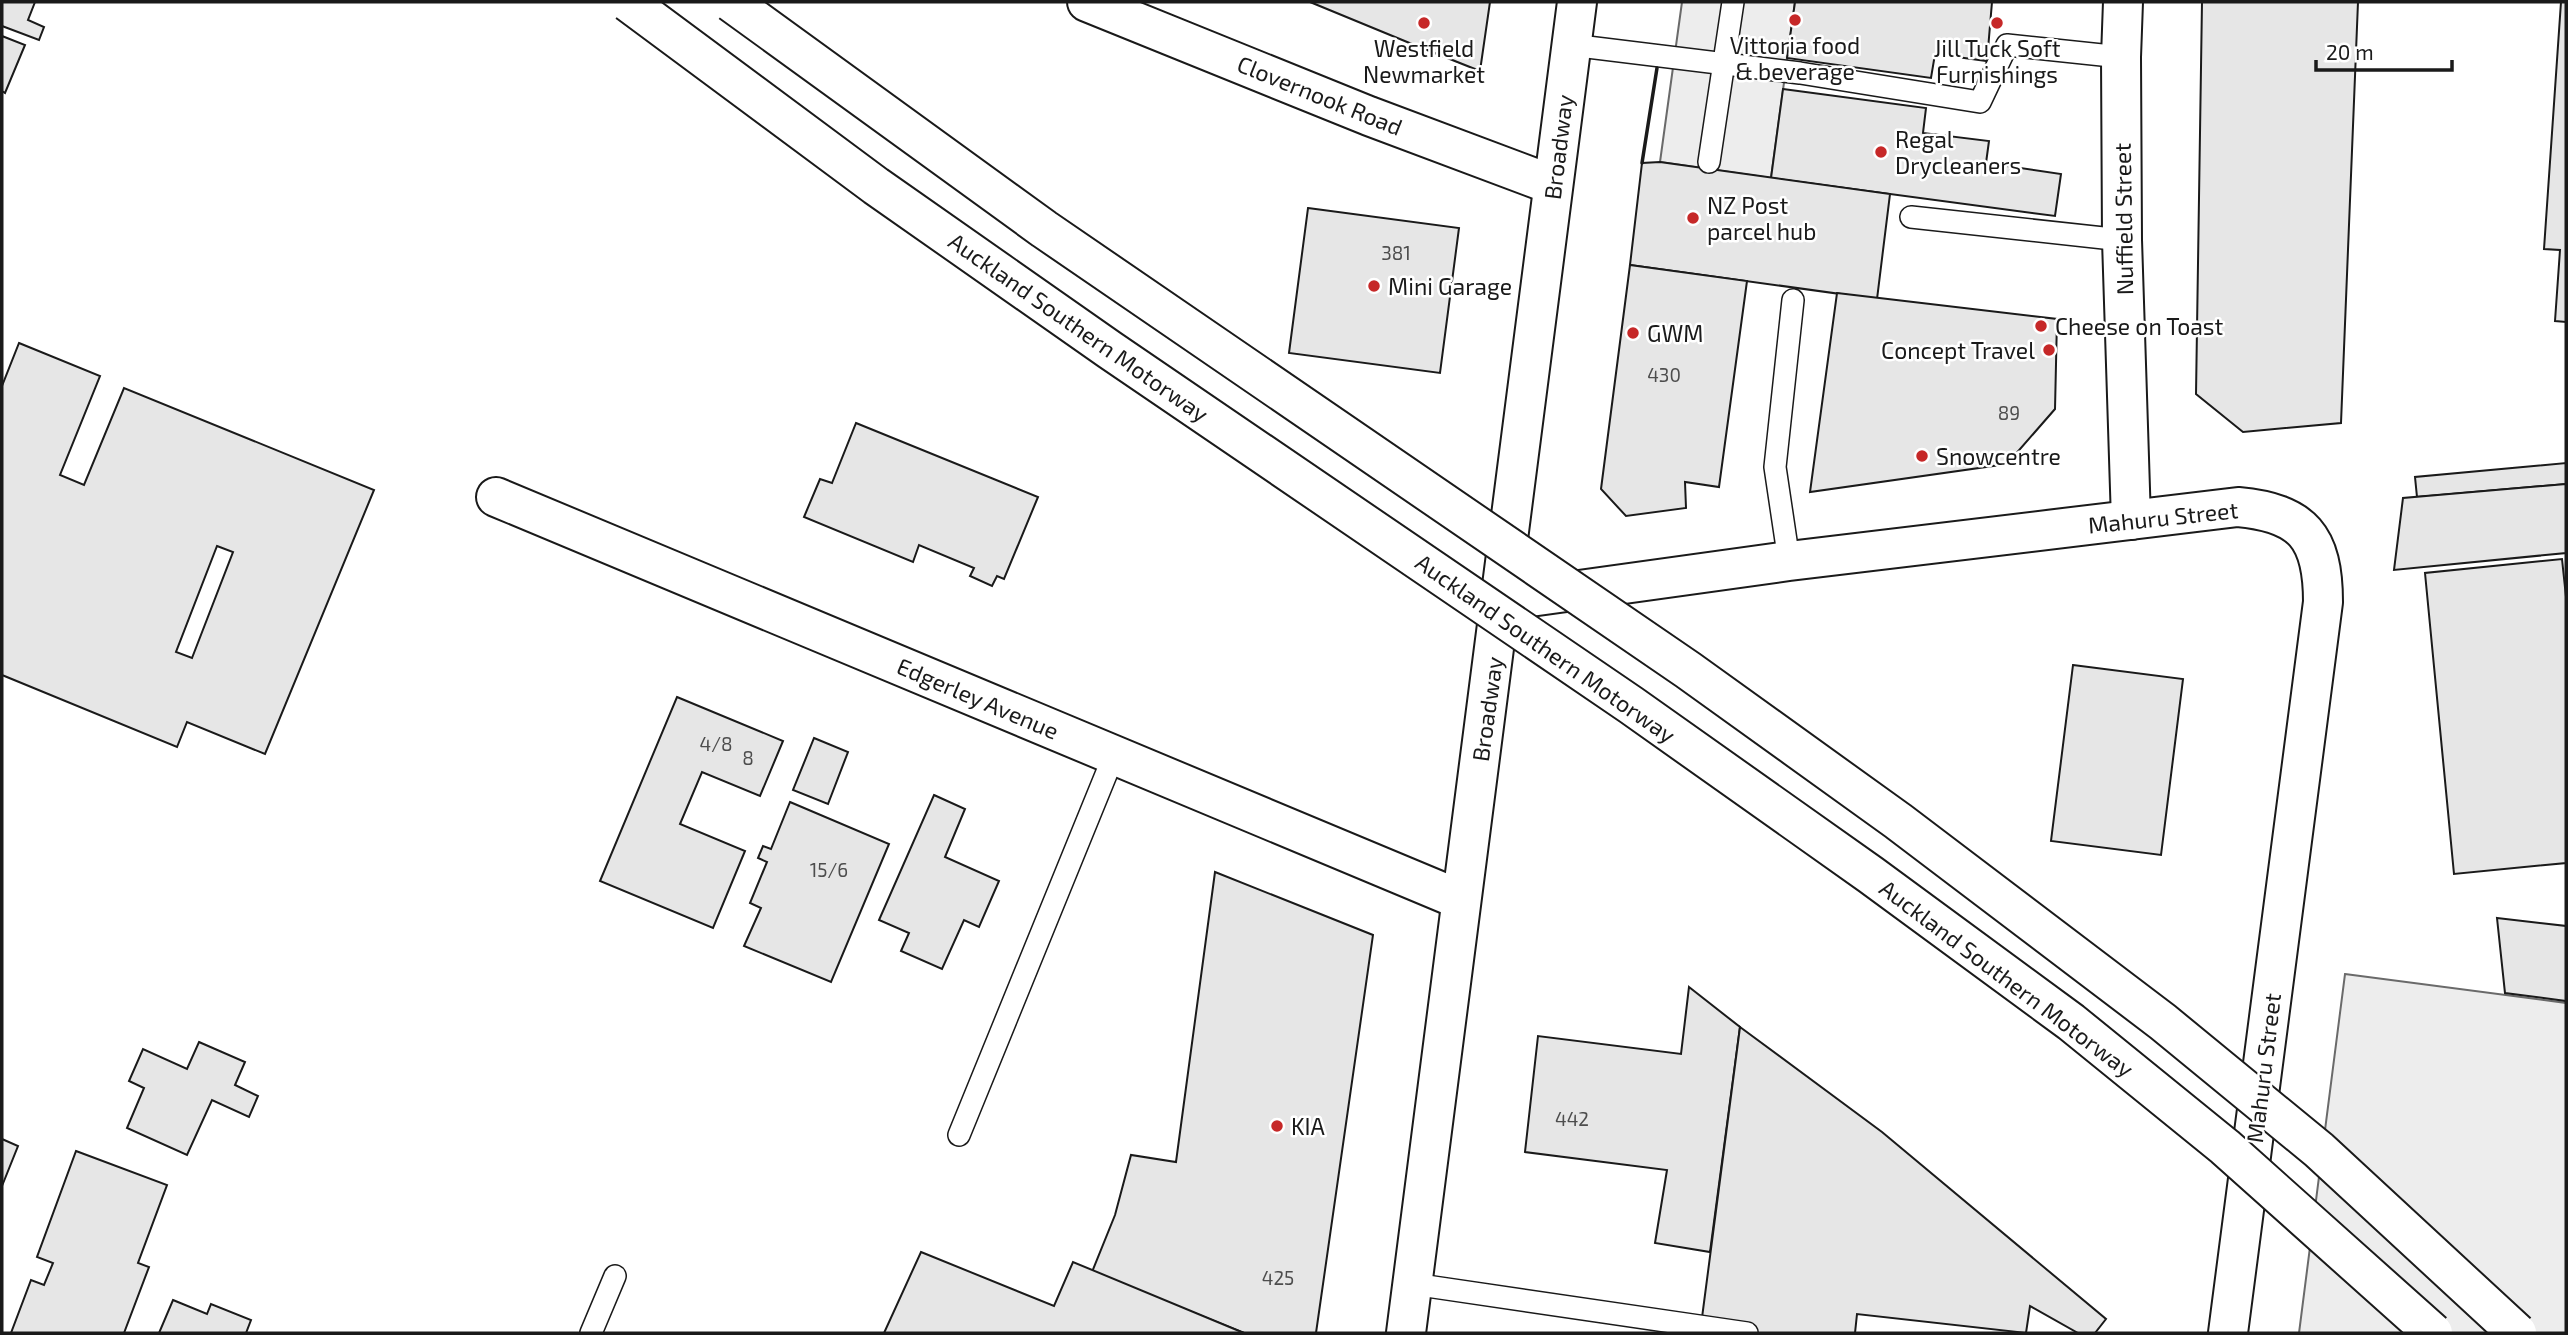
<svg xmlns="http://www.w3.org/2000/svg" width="2568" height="1335" font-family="'Exo 2',sans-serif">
  <rect width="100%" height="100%" fill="#fff"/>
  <g fill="#ededed" stroke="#6a6a6a" stroke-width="2">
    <path d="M1682 2H1795L1771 178 1660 162Z"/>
    <path d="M2345 974 2566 1003V1333H2299Z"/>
  </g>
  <g fill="#e6e6e6" stroke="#1a1a1a" stroke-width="2" fill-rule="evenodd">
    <path d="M2 2H35L28 20 44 27 39 40 2 26Z"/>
    <path d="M1310 2H1490L1480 71 1412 44Z"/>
    <path d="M1795 2H1992L1987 61 1935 54 1931 78 1787 58Z"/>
    <path d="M2202 2H2358L2341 423 2243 432 2196 394Z"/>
    <path d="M2561 2H2566V322L2555 321 2560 250 2544 249Z"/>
    <path d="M2 36 25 45 5 93 2 91Z"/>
    <path d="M1783 89 1926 108 1923 133 1989 141 1986 163 2061 174 2055 216 1771 178Z"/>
    <path d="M1660 162 1890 194 1877 299 1630 265 1642 163Z"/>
    <path d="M1308 208 1459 228 1440 373 1289 353Z"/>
    <path d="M1630 265 1747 281 1719 487 1685 482 1686 508 1626 516 1601 489Z"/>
    <path d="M1837 293 2057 319 2055 409 2007 464 1810 492Z"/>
    <path d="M19 343 100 376 60 475 84 485 124 388 374 490 265 754 187 722 177 747 2 675V386ZM217 546 233 552 192 658 176 652Z"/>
    <path d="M856 423 1038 497 1004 579 997 576 992 586 970 576 974 568 919 545 913 562 804 517 820 479 832 483Z"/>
    <path d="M2566 463V484L2417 497 2415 477Z"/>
    <path d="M2566 484V553L2394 570 2403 498Z"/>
    <path d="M2562 559 2566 597V863L2454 874 2425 573Z"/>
    <path d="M2073 665 2183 679 2161 855 2051 841Z"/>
    <path d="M677 697 783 741 760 796 702 772 680 824 745 851 713 928 600 881Z"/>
    <path d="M814 738 848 752 828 804 793 790Z"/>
    <path d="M934 795 965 809 945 857 999 881 979 927 964 920 942 969 901 951 909 933 879 920Z"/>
    <path d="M790 802 889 844 831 982 744 946 761 908 750 903 767 862 758 858 763 846 771 849Z"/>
    <path d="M1215 872 1373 935 1316 1333H1244L1092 1272 1115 1215 1131 1155 1176 1162Z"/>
    <path d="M2497 918 2566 926V1001L2505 993Z"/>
    <path d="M1689 987 1740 1027 1710 1252 1655 1243 1667 1170 1525 1152 1538 1036 1681 1054Z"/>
    <path d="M1740 1027 1882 1132 2106 1319 2095 1333H2078L2030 1306 2026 1333 1857 1314 1855 1333H1700Z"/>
    <path d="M199 1042 245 1062 235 1085 258 1096 249 1117 212 1100 187 1155 127 1128 144 1088 129 1081 143 1049 187 1069Z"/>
    <path d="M2 1139 18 1146 2 1186Z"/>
    <path d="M76 1151 167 1185 138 1263 149 1267 124 1333H11L31 1280 44 1285 53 1263 37 1257Z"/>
    <path d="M921 1252 1054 1306 1073 1262 1244 1333H884Z"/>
    <path d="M173 1300 207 1314 211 1304 251 1320 246 1333H159Z"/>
  </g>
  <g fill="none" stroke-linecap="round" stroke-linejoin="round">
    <g stroke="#1a1a1a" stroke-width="24">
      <g id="service">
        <path d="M1571 45 1800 73 1980 102 2007 45 2121 57"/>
        <path d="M1709 162 1733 2"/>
        <path d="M1911 217 2122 240"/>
        <path d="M1789 561 1775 467 1793 300"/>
        <path d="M959 1135 1114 755"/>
        <path d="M1413 1284 1747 1333"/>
        <path d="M591 1333 615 1276"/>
      </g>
    </g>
    <g stroke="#1a1a1a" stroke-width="42">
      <g id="minor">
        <path d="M1087 2 1369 116 1553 185"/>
        <path d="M2123 2 2121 57 2122 240 2131 520"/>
        <path d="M496 497 1461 900"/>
        <path d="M1501 601 1789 561 2238 507C2303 513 2323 537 2323 602L2228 1333"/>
      </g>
    </g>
    <g stroke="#1a1a1a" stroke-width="42">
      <path id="secondary" d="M1406 1333 1577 2"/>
    </g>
    <use href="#service" stroke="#fff" stroke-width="21"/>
    <use href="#minor" stroke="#fff" stroke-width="38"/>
    <use href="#secondary" stroke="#fff" stroke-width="38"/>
    <g stroke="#1a1a1a" stroke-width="42" stroke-linecap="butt">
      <g id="motorway-bridge">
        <path d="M628 2 876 186 1110 350 1631 705 1871 875 2071 1022 2225 1147 2433 1333"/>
        <path d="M731 2 1044 229 1688 670 1898 821 2163 1022 2319 1150 2517 1333"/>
      </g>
    </g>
    <use href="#motorway-bridge" stroke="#fff" stroke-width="38"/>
    <path stroke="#1a1a1a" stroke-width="3.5" d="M1642 163 1657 68"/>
  </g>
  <g fill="#c62828" stroke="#fff" stroke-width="2.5">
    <circle cx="1795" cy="20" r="7"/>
    <circle cx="1424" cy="23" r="7"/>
    <circle cx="1997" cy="23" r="7"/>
    <circle cx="1881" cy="152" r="7"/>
    <circle cx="1693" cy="218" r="7"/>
    <circle cx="1374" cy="286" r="7"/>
    <circle cx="2041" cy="326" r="7"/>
    <circle cx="1633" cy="333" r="7"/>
    <circle cx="2049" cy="350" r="7"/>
    <circle cx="1922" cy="456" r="7"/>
    <circle cx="1277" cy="1126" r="7"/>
  </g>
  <g text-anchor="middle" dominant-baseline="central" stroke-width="5" stroke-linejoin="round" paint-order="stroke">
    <g font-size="19" fill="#4d4d4d">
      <text x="1396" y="252">381</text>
      <text x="1664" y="374">430</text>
      <text x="2009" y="412">89</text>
      <text x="716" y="743">4/8</text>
      <text x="748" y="757">8</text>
      <text x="829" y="869">15/6</text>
      <text x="1572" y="1118">442</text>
      <text x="1278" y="1277">425</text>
    </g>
    <g font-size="23" fill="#1a1a1a" stroke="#fff" text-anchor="start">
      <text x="1795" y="45" text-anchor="middle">Vittoria food<tspan x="1795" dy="26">&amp; beverage</tspan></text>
      <text x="1424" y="48" text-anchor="middle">Westfield<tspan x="1424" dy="26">Newmarket</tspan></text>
      <text x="1997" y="48" text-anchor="middle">Jill Tuck Soft<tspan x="1997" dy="26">Furnishings</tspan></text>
      <text x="1895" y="139">Regal<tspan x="1895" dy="26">Drycleaners</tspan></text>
      <text x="1707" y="205">NZ Post<tspan x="1707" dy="26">parcel hub</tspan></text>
      <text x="1388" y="286">Mini Garage</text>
      <text x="2055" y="326">Cheese on Toast</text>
      <text x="1647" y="333">GWM</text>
      <text x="2035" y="350" text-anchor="end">Concept Travel</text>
      <text x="1936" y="456">Snowcentre</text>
      <text x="1291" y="1126">KIA</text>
    </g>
    <g font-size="23" fill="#1a1a1a" stroke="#fff">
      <text transform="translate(1320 95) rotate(22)">Clovernook Road</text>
      <text transform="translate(1558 147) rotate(-83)">Broadway</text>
      <text transform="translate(2123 219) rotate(-91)">Nuffield Street</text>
      <text transform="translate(1079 327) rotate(35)">Auckland Southern Motorway</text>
      <text transform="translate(2163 517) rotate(-6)">Mahuru Street</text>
      <text transform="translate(1546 648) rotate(35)">Auckland Southern Motorway</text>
      <text transform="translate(978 698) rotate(23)">Edgerley Avenue</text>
      <text transform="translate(1487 709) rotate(-82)">Broadway</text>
      <text transform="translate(2007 978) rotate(37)">Auckland Southern Motorway</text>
      <text transform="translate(2263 1068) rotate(-83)">Mahuru Street</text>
    </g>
  </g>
  <rect width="2568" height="1335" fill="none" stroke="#1a1a1a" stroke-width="7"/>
  <path d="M2316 60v10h136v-10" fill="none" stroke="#1a1a1a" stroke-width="3.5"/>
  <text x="2326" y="60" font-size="21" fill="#1a1a1a" stroke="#ffffff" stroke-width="5" paint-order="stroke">20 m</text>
</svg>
